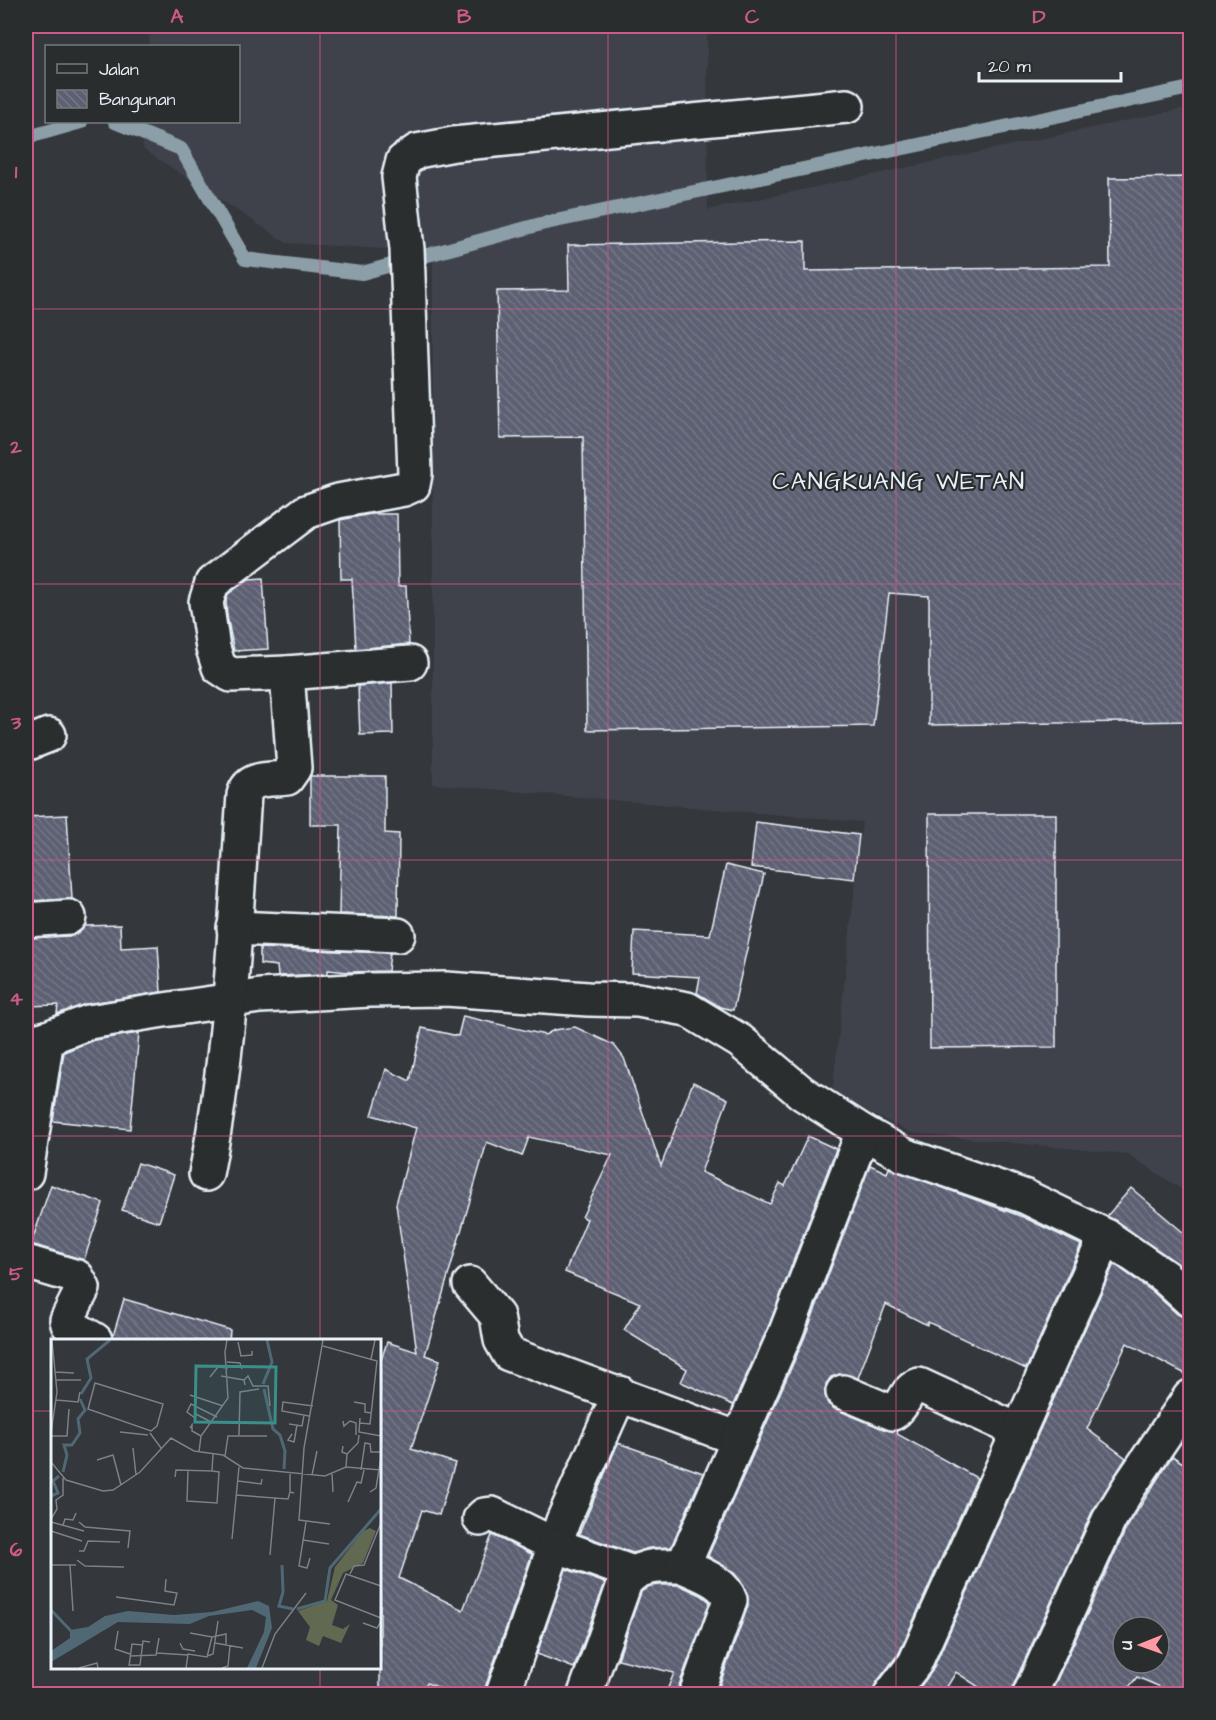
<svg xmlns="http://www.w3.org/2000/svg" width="1216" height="1720" font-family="'Architects Daughter',sans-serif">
  <defs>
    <pattern id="building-back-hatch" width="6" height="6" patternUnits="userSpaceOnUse" patternTransform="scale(1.5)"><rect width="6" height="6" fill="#5c6072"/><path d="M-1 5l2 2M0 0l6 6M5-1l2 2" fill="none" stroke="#737787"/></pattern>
  </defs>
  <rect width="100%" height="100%" fill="#34373c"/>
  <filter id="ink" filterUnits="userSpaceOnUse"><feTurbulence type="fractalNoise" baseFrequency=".0167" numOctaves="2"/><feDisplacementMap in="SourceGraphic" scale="12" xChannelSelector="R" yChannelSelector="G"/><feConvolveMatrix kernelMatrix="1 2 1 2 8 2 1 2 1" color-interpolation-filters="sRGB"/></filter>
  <g filter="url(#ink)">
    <path fill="#40434c" d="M150 26H707L708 210 1190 107V1195L1128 1154 912 1133 832 1095 862 822 433 784V252L287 243 143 149 144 122H238V46H149Z"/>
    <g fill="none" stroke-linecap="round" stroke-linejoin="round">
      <g stroke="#8c9fa9" stroke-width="14">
        <path d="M115 122 181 149 245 259 362 273 541 224 1190 88"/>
        <path d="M26 134 32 136 81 122"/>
      </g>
    </g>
    <g fill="url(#building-back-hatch)" stroke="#e8f1f8" stroke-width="1.5" fill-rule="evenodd">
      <path d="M1191 177V721L929 725V596L889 593 873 726 587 730 583 437 500 438 497 291 569 290 568 245 805 241V271L1110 267 1109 178Z"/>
      <path d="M371 514H397L398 586H406L409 644 356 649 352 579H341L340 520Z"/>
      <path d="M263 578 268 649 234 651 227 616 226 600 228 594 249 579Z"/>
      <path d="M392 683 393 734 360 735 358 686Z"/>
      <path d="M310 776H385V833L399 834 398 916 339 914 341 825H310Z"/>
      <path d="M929 814H1056V1047L930 1048Z"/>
      <path d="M67 815 72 899 26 901V817Z"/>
      <path d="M756 822 859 835 854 879 751 867Z"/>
      <path d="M726 865 764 874 733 1010 720 1007 697 993 700 977 632 973 634 931 710 935Z"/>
      <path d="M120 925 121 948 158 946 161 992 86 1004 57 1014 58 1005 26 1006V938L70 936 79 933 85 926Z"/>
      <path d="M260 948 390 953 388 971 349 972 328 970V974L278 976 277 966 260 964Z"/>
      <path d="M463 1016 545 1035 554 1030 575 1027 614 1045 624 1058 661 1166 693 1082 728 1099 701 1172 770 1204 780 1183 785 1186 808 1136 836 1149 769 1325 733 1405 681 1382 687 1369 624 1330 640 1303 565 1272 587 1219 582 1217 612 1155 529 1137 522 1156 487 1142 425 1355 440 1360 411 1449 455 1463 439 1515 422 1510 399 1578 463 1610 492 1535 532 1554 485 1688V1695H457L427 1683 422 1695H380V1363L387 1342 417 1352 396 1204 416 1128 372 1115 386 1069 410 1081 422 1028 458 1036Z"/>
      <path d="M139 1033 130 1129 53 1121 64 1052 94 1040Z"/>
      <path d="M138 1163 174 1175 159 1222 122 1210Z"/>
      <path d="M870 1165 887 1173 889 1168 1023 1217 1081 1245 1026 1369 928 1322 927 1325 886 1304 858 1378 840 1374 831 1377 826 1384 825 1395 828 1404 835 1409 886 1430 898 1431 897 1434 977 1478 899 1653 876 1683 873 1695H716L748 1606 747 1593 735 1574 708 1556 804 1339Z"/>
      <path d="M51 1185 103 1203 84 1260 31 1244Z"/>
      <path d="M1131 1188 1191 1239V1275L1176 1262 1107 1216Z"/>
      <path d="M1114 1264 1153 1292 1177 1314 1185 1318H1191V1377L1127 1343 1087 1429 1126 1458 1092 1512 1013 1686 1011 1695H991L956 1672 942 1695H914L932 1671Z"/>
      <path d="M124 1299 230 1330 229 1341H114L113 1336Z"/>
      <path d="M618 1443 703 1473 671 1547 649 1548 633 1553 579 1534Z"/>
      <path d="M1172 1456 1191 1468V1695H1179L1137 1677 1123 1695H1050L1126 1529ZM1123 1627H1159V1663H1123Z"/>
      <path d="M566 1569 605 1583 574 1668 537 1654Z"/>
      <path d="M660 1585H679L701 1595 710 1602 678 1688V1695H665L674 1673 618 1659 641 1592 650 1586Z"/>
    </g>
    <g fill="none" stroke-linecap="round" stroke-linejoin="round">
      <g stroke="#e8f1f8" stroke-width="38">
        <g id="minor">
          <path d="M287 673 231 675 219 667 213 648 206 602 212 583 306 512 338 501 404 489 413 485 415 474 407 249 399 177 403 161 417 151 454 144 847 106"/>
          <path d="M26 744 49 735"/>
          <path d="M26 920 69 917"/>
          <path d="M234 928 398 935"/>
          <path d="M26 1043 47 1038 89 1022 164 1010 260 996 370 990 446 989 588 999 638 1000 687 1009 740 1041 802 1093 863 1132 904 1155 1026 1197 1106 1236 1165 1277 1190 1300"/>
          <path d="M26 1173 47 1038"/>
          <path d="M206 1174C231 1050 235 922 244 795 249 776 270 780 287 778L294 768 287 673 410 663"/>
          <path d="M26 1262 77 1277 83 1288 67 1320 68 1324 95 1340"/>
          <path d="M470 1284 497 1316 501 1340 509 1354 739 1439"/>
          <path d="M843 1392 893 1413C905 1406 905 1389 919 1385L1019 1431"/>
          <path d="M480 1519 484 1515 492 1514 555 1545 563 1521 620 1393"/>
          <path d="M503 1694 555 1545 633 1573"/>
          <path d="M585 1694 625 1582C640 1563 661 1566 683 1566"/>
          <path d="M696 1694 730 1600C724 1581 700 1574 683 1566L786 1332 863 1132"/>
          <path d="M891 1694 915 1663 1106 1236"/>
          <path d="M1030 1694 1109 1520 1129 1487 1190 1397"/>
        </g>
      </g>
      <use href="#minor" stroke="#2a2d2e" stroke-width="33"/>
    </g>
  </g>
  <path fill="none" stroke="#cd598a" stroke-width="1.5" stroke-opacity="0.55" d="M320 26V1340M608 26V1694M896 26V1694M26 309H1190M26 584H1190M26 860H1190M26 1136H1190M26 1411H52M380 1411H1190M320 1668V1694"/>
  <g text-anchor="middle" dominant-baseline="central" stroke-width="4.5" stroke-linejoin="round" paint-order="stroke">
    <g font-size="24" letter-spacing="1.5" fill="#e8f1f8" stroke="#2a2d2e">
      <text x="899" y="482">CANGKUANG WETAN</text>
    </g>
  </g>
  <g transform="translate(51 1339)">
    <rect width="330" height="330" fill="#34373c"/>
    <path d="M319 189 325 192 312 224 292 234 280 261 287 266 281 286 292 290 299 285 290 304 272 297 268 307 255 301 259 288 247 272 276 262 284 228 312 192Z" fill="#616950"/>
    <path d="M207 262 218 267 221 289 205 329H196L213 293 215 278 201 271 158 277 139 285 67 283 0 323V312L19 299V291L37 288 54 277 77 272 123 276 161 273Z" fill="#4f6874"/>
    <path fill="none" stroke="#4f6874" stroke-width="3" d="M212 45 221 23 216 1M213 50 222 90 229 96 234 112 233 130M30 55 40 39 36 20 59 1M12 133 16 116 13 106H21L29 94 27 80 34 71 29 60M0 157 7 154 2 142 8 137M231 226 232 253 228 267 242 270M246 270 274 262 279 229 330 170M0 271 20 292"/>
    <path fill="none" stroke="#7c8187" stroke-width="1.5" d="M272 1 253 109 248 181 279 185M187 3 190 17 201 16V12M272 7 326 22 319 85 309 84M320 20 324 1M176 23 189 24 191 30M4 33 23 34M170 37 193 41 194 46M159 38 167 28 177 29M5 41H30M193 41 197 37 202 47H217L219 67M44 44 112 65 106 87 100 92 37 70ZM139 56 172 67M5 61 27 63 29 53M303 63 314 65V73L320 74M143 74 162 84M258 77 231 72 232 63 262 67M144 79 136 73 140 65 166 78M309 79 308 93 330 97M292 82 293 87 299 82 305 84V96M238 85 251 87 253 76M139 89 141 86V92L150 97M69 93 97 96M0 94 6 53 1 1M99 94 110 109M241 95 237 101 243 103 246 86M188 96 189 53 208 50M0 97H16L18 70M292 107 291 113 296 115 295 128M82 109 85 136M148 113 150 97 177 59 174 13 176 1M296 115 307 104 308 96M174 117 177 97H216M46 121 62 116 70 146M0 123 15 141 52 152 62 151 89 133 120 99 143 112 172 116 192 129 274 137 295 128 330 131M137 131 136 162 166 164 168 133 161 132M310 131 314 104 319 105 320 113H330M239 133V153L243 154M281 135 282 153M261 136 266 112M124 138 125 131 161 132 162 115M187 142 210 145 211 140M319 153 325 149 330 118M185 156 237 160 239 153M297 163 306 143 310 144 313 131M0 180 6 170 5 161 12 156V139M0 183 33 192M28 183 34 188 79 192 77 209M255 183 248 227 256 229 259 219M12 186 14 180 22 181 25 174M0 192 31 202M181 200 188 128M252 201 278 205M28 212H33L37 202 69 203M219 216 224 159M26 221 34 227 73 228M0 226H25M19 226 22 272M299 235 303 227 313 226 330 184M330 247 295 235 284 261 330 279M65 258 123 266 126 254 114 252 115 240M312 284 326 289 330 282M67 292 64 310 79 315M139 294 161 298 175 295V306M129 304 132 310 144 312M164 304 192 309M106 314 137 316M79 317 105 316 108 299M156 317 162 315 167 282M78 326H89L92 302 99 303M78 327 81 305 92 306M28 329 46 324 47 329M135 329 137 315 156 318 161 298M171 329 177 327 179 307M211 329 224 295 255 254"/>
    <path fill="#3a8f8a" fill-opacity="0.15" stroke="#3a8f8a" stroke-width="3" d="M145 27 225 28 224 84 144 83Z"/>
    <rect width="330" height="330" fill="none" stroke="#e8f1f8" stroke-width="3"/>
  </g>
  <rect width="1216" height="1720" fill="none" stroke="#2a2d2e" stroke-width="66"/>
  <rect x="45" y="45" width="195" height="78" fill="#2a2d2e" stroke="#767b7f" stroke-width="1.5"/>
  <rect x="57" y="64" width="30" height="9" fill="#2a2d2e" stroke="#767b7f" stroke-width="1.5"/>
  <text x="99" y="75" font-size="18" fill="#e8f1f8">Jalan</text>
  <rect x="57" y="90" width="30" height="18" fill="url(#building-back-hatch)" stroke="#767b7f" stroke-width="1.5"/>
  <text x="99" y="105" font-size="18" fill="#e8f1f8">Bangunan</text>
  <g transform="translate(1141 1645) rotate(269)"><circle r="28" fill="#2a2d2e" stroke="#767b7f" stroke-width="1.5"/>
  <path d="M0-4.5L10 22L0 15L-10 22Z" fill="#ff9aa2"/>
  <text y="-9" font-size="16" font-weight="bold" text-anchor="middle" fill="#e8f1f8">U</text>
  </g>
  <path d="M979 72v9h142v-9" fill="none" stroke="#e8f1f8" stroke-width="3"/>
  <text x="988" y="72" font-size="18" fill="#e8f1f8" stroke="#2a2d2e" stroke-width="4.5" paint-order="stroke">20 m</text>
  <rect x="33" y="33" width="1150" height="1654" fill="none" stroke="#cd598a" stroke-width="2"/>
  <g font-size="20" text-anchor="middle" font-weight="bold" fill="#cd598a">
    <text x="177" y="23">A</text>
    <text x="464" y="23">B</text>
    <text x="752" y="23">C</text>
    <text x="1039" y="23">D</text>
    <text x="16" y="178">1</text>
    <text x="16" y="453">2</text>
    <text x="16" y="729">3</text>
    <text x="16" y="1005">4</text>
    <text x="16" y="1280">5</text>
    <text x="16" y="1556">6</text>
  </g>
</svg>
